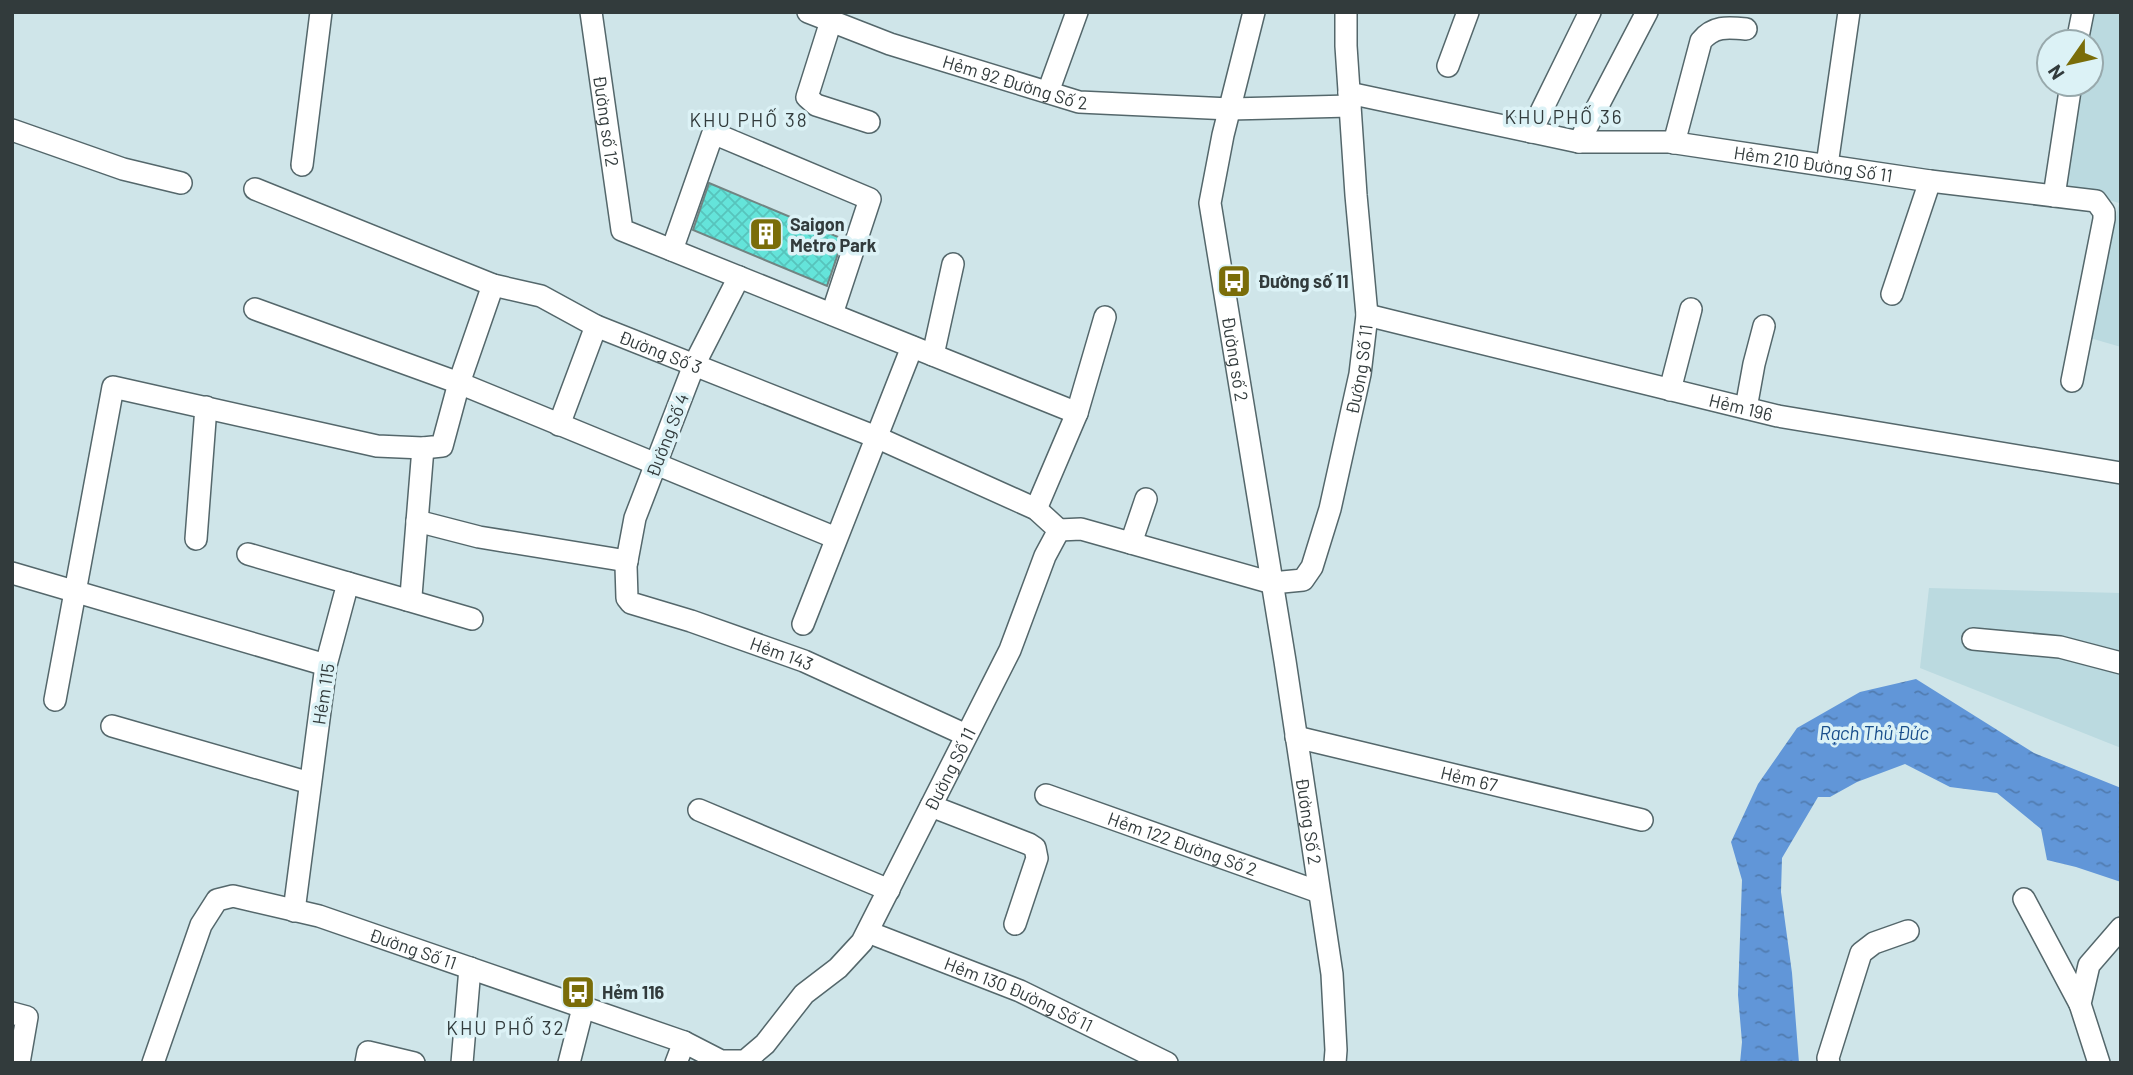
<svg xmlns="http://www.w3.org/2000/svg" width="2133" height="1075" font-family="Barlow,sans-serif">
  <defs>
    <pattern id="water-ripples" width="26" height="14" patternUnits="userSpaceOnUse" patternTransform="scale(1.75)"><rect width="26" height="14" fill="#6196d8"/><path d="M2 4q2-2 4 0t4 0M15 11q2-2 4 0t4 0" fill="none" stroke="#517cb0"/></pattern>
    <pattern id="building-cross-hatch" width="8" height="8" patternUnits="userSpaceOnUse" patternTransform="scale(1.75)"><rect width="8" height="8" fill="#64e4da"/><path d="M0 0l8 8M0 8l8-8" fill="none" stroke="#57c4bc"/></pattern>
  </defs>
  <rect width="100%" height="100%" fill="#cfe5e9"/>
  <g fill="#bbdae0">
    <path d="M2077 12H2121V347L2090 338 2119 203 2063 186 2071 84H2091V42H2074Z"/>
    <path d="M1929 588 2121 593V748L1920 668Z"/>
  </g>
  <path fill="url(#water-ripples)" d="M1916 679 2034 753 2121 788V882L2076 867 2047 860 2041 829 1997 793 1950 787 1905 764 1857 782 1830 797H1818L1782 858 1781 892 1792 973 1799 1063H1740L1742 1042 1738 995 1742 880 1731 842 1758 784 1797 728 1860 692Z"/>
  <path fill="url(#building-cross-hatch)" stroke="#718482" stroke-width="2" d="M709 183 843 239 827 286 693 230Z"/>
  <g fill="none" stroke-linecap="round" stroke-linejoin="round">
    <g stroke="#54676b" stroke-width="24">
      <g id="minor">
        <path id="s1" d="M591 12 622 230 1077 413"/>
        <path id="s2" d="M808 12 890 44 1079 102 1230 109 1350 106"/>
        <path id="s3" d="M1254 12 1223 135 1210 203 1285 661 1332 974 1336 1050 1335 1063"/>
        <path d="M831 21 807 97 816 105 869 122"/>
        <path d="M2077 42 2083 12"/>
        <path d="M1448 66 1468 12"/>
        <path d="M1048 92 1077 12"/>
        <path id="s4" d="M1349 93 1579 142H1669L1930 181 2096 201 2104 212V219L2072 381"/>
        <path d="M12 130 123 169 181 183"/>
        <path d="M1531 132 1590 12"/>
        <path d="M1579 142 1647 12"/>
        <path d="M1674 143 1701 41C1713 26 1727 27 1746 29"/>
        <path d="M302 165 321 12"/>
        <path d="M1827 165 1849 12"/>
        <path id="s5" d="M255 189 493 285 541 296 596 326 876 437 1036 509 1059 530"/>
        <path d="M2054 196 2071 84"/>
        <path d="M672 250 713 133 870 199 832 314"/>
        <path id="s6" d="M739 277 694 365 635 518 626 566 627 598 631 603 691 621 804 661 966 735"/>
        <path d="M1892 294 1930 181"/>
        <path d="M255 309 459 383 836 538"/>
        <path id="s7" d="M1367 315 1778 416 2121 473"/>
        <path d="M933 355 953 264"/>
        <path d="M1670 390 1691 309"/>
        <path d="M1746 408 1754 364 1764 326"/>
        <path d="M559 425 596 326"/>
        <path d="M1036 509 1077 413 1105 317"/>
        <path d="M417 521 479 537 627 561"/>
        <path id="s8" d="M1059 530 1081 529 1272 583 1303 580 1312 567 1330 509 1360 374 1367 315 1356 195 1346 46V12"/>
        <path d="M196 539 206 407"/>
        <path d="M1131 543 1146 499"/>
        <path d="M248 554 348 583 326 665 294 911"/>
        <path d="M12 573 326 665"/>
        <path d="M348 583 407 600 411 596 423 448"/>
        <path d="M407 600 472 619"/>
        <path d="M803 624 912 347"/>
        <path d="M1973 639 2060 647 2121 663"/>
        <path d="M55 700 113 387 377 446 423 448 442 446 459 383 493 285"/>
        <path d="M112 726 310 783"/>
        <path id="s9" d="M1296 737 1642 820"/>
        <path id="s10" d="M1046 795 1319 892"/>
        <path d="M931 806 1029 844 1035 848 1037 858 1015 924"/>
        <path d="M699 810 889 890"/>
        <path d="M2024 899 2080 1004"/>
        <path id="s11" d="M868 932 1020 991 1167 1063"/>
        <path d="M12 1013 27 1017 19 1063"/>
        <path id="s12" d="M153 1063 201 925 217 900 233 896 319 916 684 1042 721 1061H745L765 1044 804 994 838 968 862 942 1010 650 1045 556 1059 530"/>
        <path d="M366 1063 368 1052 414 1063"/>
        <path d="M462 1063 470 968"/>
        <path d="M569 1063 583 1008"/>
        <path d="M676 1063 684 1042"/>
        <path d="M1829 1063 1828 1058 1861 953 1874 943 1908 931"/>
        <path d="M2099 1063 2080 1004 2089 965 2121 928"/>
      </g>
    </g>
    <use href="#minor" stroke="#fff" stroke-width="21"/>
  </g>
  <defs>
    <g id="building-square" transform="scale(1.75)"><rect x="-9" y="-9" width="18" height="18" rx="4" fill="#7a6d09" stroke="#dcf2f6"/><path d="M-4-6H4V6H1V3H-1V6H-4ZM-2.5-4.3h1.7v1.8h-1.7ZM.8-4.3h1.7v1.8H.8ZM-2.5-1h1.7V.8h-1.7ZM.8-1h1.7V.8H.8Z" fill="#fff"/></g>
    <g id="bus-square" transform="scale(1.75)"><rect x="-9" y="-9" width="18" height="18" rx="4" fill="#7a6d09" stroke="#dcf2f6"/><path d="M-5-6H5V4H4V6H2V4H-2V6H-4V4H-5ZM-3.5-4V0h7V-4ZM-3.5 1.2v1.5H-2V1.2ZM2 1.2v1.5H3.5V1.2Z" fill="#fff"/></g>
  </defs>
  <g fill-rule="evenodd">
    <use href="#building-square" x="766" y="234"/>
    <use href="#bus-square" x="1234" y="281"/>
    <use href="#bus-square" x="578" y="992"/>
  </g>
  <g text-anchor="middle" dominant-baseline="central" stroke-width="7" stroke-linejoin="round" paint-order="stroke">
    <g font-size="18" fill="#323b3c" stroke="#dcf2f6">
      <text stroke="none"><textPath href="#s2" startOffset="219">Hẻm 92 Đường Số 2</textPath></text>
      <text stroke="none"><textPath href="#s1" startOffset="110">Đường số 12</textPath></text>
      <text stroke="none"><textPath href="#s4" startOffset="471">Hẻm 210 Đường Số 11</textPath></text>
      <text stroke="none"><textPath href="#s5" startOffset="438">Đường Số 3</textPath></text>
      <text stroke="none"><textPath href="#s3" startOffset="354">Đường số 2</textPath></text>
      <text stroke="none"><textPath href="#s8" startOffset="471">Đường Số 11</textPath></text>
      <text stroke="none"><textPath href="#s7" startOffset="385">Hẻm 196</textPath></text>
      <text transform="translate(667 435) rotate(-69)">Đường Số 4</text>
      <text stroke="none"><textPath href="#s6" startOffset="509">Hẻm 143</textPath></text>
      <text transform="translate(323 694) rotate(-81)">Hẻm 115</text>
      <text stroke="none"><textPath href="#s12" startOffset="1094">Đường Số 11</textPath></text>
      <text stroke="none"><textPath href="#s9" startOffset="178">Hẻm 67</textPath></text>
      <text stroke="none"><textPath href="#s3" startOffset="822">Đường Số 2</textPath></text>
      <text stroke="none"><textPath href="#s10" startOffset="145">Hẻm 122 Đường Số 2</textPath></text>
      <text stroke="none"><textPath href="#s12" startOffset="380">Đường Số 11</textPath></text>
      <text stroke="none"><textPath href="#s11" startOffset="163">Hẻm 130 Đường Số 11</textPath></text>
    </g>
    <g font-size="18" font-weight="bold" fill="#323b3c" stroke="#dcf2f6" text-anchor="start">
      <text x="790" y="224">Saigon<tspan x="790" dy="21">Metro Park</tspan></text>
      <text x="1258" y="281">Đường số 11</text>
      <text x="602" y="992">Hẻm 116</text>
    </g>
    <g font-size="19" letter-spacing="2" fill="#323b3c" stroke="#dcf2f6">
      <text x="1564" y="116">KHU PHỐ 36</text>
      <text x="749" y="119">KHU PHỐ 38</text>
      <text x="506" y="1027">KHU PHỐ 32</text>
    </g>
    <g font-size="19" font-style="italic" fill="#194e8b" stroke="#dcf2f6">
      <text x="1874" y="732">Rạch Thủ Đức</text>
    </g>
  </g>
  <rect width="2133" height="1075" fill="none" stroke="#323b3c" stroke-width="28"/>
  <g transform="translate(2070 63) rotate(236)"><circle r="33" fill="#dcf2f6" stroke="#98a9ac" stroke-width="2"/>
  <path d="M0-5L12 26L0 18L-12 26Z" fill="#7a6d09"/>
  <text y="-10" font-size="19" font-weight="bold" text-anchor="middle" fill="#323b3c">N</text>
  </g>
</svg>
